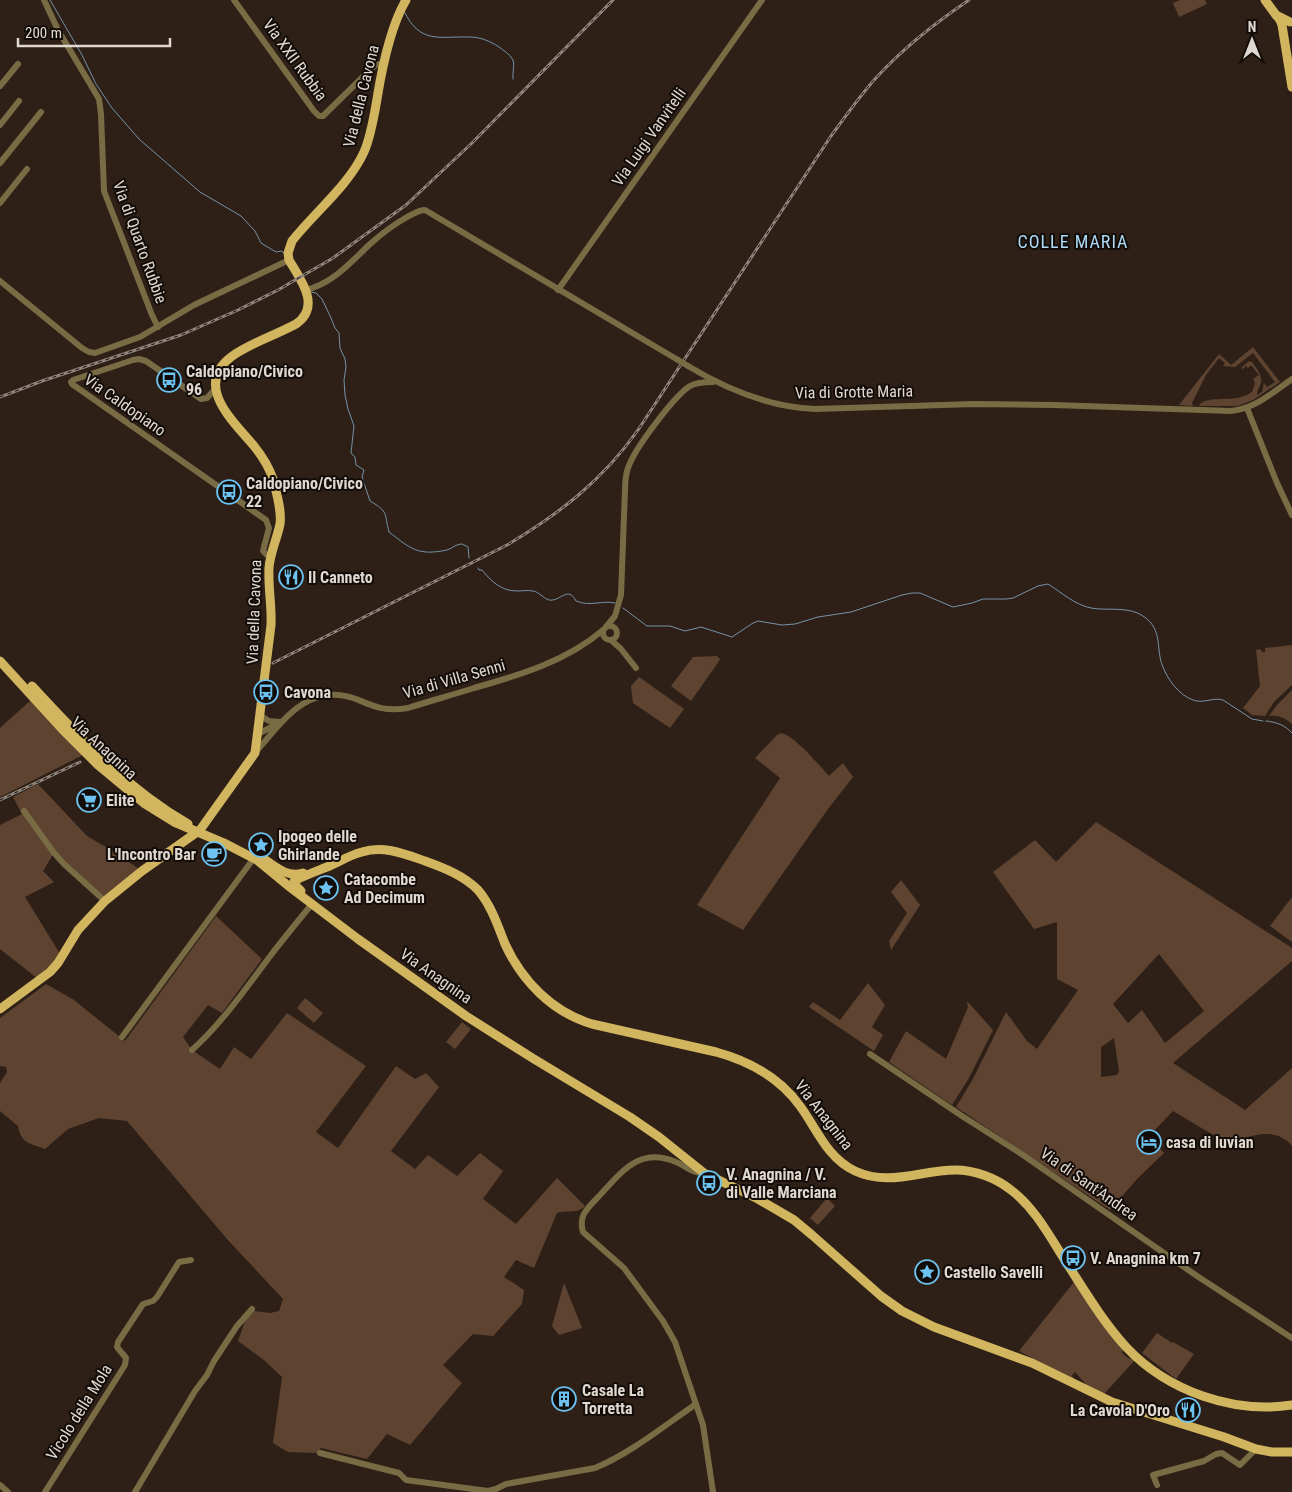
<svg xmlns="http://www.w3.org/2000/svg" width="1292" height="1492" font-family="'Roboto Condensed',sans-serif">
  <rect width="100%" height="100%" fill="#2e2017"/>
  <g fill="#5e4331" fill-rule="evenodd">
    <path d="M1180 0H1205L1207 4 1179 17 1173 3Z"/>
    <path d="M1253 347 1280 382 1253 400 1238 406H1200L1199 405C1206 396 1230 401 1241 397 1245 396 1249 394 1252 392L1255 383 1253 379 1259 375 1251 365 1248 368 1246 366 1243 369 1241 368 1249 361 1252 362C1256 368 1262 374 1261 382 1260 387 1257 390 1257 395L1262 392 1264 383 1267 387 1275 382 1253 353 1235 367 1223 366 1225 363 1219 358 1206 375 1192 403 1193 406 1179 405 1219 354 1231 365Z"/>
    <path d="M1292 645V685L1274 702 1265 716 1252 715 1243 708 1260 686 1256 650 1260 649 1262 652H1265V648Z"/>
    <path d="M717 656 720 659 717 664 691 701 671 686 693 657Z"/>
    <path d="M639 677 684 709 670 728 633 703 631 686Z"/>
    <path d="M1292 690V724C1285 718 1279 715 1269 716L1277 705Z"/>
    <path d="M31 700 83 755 0 797V728Z"/>
    <path d="M781 733C794 735 819 765 829 776L843 763 853 777 828 809 743 930 697 905 780 778 755 758 777 735Z"/>
    <path d="M38 784 87 836 109 849 139 869 106 898 68 865 55 851 43 871 54 882 25 897 59 952 55 962 37 978 0 949V825L22 814 13 797Z"/>
    <path d="M1096 822 1292 948V961L1173 1063 1245 1110 1292 1068V1146C1276 1126 1248 1135 1230 1145L1173 1111 1149 1136 1164 1153 1138 1178 1110 1210 956 1107 973 1079 1006 1012 1027 1041 1037 1049 1078 990 1057 979V922L1034 929 993 872 1035 840 1056 862ZM1159 954 1204 1011 1165 1043 1142 1010 1128 1023 1113 1004ZM1114 1038 1119 1071 1117 1075 1101 1077V1047Z"/>
    <path d="M901 880 920 905 891 950 889 941 907 913 891 892Z"/>
    <path d="M1292 897V942L1270 926Z"/>
    <path d="M216 916 262 959 222 1013 208 1005 183 1037 192 1050 220 1069 234 1047 251 1059 287 1013 366 1066 316 1132 338 1148 396 1066 415 1079 426 1073 439 1087 391 1151 415 1169 428 1155 457 1176 480 1153 503 1171 483 1199 516 1224 557 1178 585 1206C577 1215 567 1209 557 1213L534 1268 516 1260 504 1277 524 1290 522 1304 493 1336 473 1334 443 1365 462 1383 410 1445 387 1434 367 1459 321 1448 317 1453 288 1452 273 1443 282 1377 265 1361 238 1341 246 1318 253 1311 270 1313 279 1311 283 1299 227 1239 127 1121 99 1118 68 1129 45 1149C30 1143 21 1144 18 1126L0 1111V1083L7 1072 6 1067 0 1066V1018L46 984 74 1000 125 1041Z"/>
    <path d="M868 983 885 1005 872 1027 883 1035 874 1051 809 1007 813 1002 840 1020Z"/>
    <path d="M305 998 323 1013 314 1023 297 1008Z"/>
    <path d="M967 1001 993 1030 969 1078 952 1105 889 1062 906 1031 946 1059 968 1007Z"/>
    <path d="M462 1022 471 1029 455 1049 446 1042Z"/>
    <path d="M827 1198 835 1206 818 1225 810 1218Z"/>
    <path d="M1074 1282 1123 1348 1122 1353 1128 1358 1135 1360 1104 1394 1086 1386 1085 1383 1075 1372 1072 1375 1074 1380 1019 1351Z"/>
    <path d="M564 1283 582 1328 559 1335 552 1326Z"/>
    <path d="M1157 1333 1172 1343 1173 1342 1194 1354 1176 1379 1142 1353Z"/>
  </g>
  <g fill="none" stroke-linecap="round" stroke-linejoin="round">
    <g stroke="#7493a6" stroke-width="1">
      <path d="M50 0 82 55 96 84 112 108 139 139 200 192 241 216 255 231 261 243 276 252 281 251 284 253"/>
      <path d="M404 11C420 45 440 36 470 37 480 37 490 41 499 47 503 50 510 54 513 60 515 65 512 73 513 79"/>
      <path d="M311 292 316 293 322 299 331 318 335 328 339 333 340 348 345 359 346 367 344 380 345 395 348 409 354 426 351 453 355 457 356 465 364 470 362 477 370 501C389 512 384 513 389 532 411 549 418 556 447 550 453 548 456 544 462 544L468 547 469 558"/>
      <path d="M478 568 479 570H482C491 581 501 591 517 591 522 591 527 590 533 591 539 592 543 598 549 600 560 602 568 585 576 601 591 607 601 600 615 603"/>
      <path d="M623 608 647 626H670L685 631 701 627 732 637 753 623 758 621 782 625 795 624 818 617 851 612 902 595 912 593H920L953 607 972 603 983 599H1006L1013 598 1038 586 1048 584C1061 592 1075 605 1091 608 1107 611 1129 606 1143 616 1164 630 1155 649 1163 667 1168 680 1179 695 1193 700 1203 704 1213 697 1223 700L1252 719 1263 721"/>
      <path d="M1266 721C1276 722 1285 725 1292 733"/>
    </g>
    <g stroke="#796c45" stroke-width="6">
      <path d="M44 0 58 30 99 99 101 114 104 191 152 315 158 327"/>
      <path d="M234 0 314 111 319 116H323L374 66 378 64 383 65"/>
      <path d="M0 86 18 64"/>
      <path d="M0 125 19 101"/>
      <path d="M0 163 41 112"/>
      <path d="M0 203 27 169"/>
      <path d="M0 281 82 348 89 352 95 353 140 337 194 305 289 260"/>
      <path d="M306 290C333 283 350 263 369 245 381 234 393 225 407 217 413 214 419 210 425 210L678 360"/>
      <path d="M558 290 762 0"/>
      <path d="M688 366C726 389 770 407 815 409L974 404 1054 405 1231 411C1256 408 1272 393 1292 379"/>
      <path d="M216 388 207 398 201 399 146 361 139 359 133 360 73 380 71 382 72 384 266 520 269 528 263 551 270 558"/>
      <path d="M1247 408 1277 483 1292 515"/>
      <circle cx="610" cy="633" r="7"/>
      <path d="M606 627 615 616 621 595 625 490C625 481 626 471 630 463 638 445 674 396 690 386 697 382 706 382 713 382"/>
      <path d="M611 640 621 649 636 668"/>
      <path d="M261 716 269 721 281 722"/>
      <path d="M258 734 279 723"/>
      <path d="M255 753C282 722 308 681 356 699 375 707 386 712 408 708 430 701 452 695 474 688 520 675 567 661 603 630"/>
      <path d="M24 811 54 853 64 864 105 901"/>
      <path d="M122 1037 254 858"/>
      <path d="M192 1050C223 1022 246 988 271 955 284 938 298 921 312 904"/>
      <path d="M870 1054 962 1116 1023 1155 1197 1276 1292 1338"/>
      <path d="M704 1173C693 1174 686 1166 676 1162 639 1146 622 1172 599 1196 588 1208 578 1215 583 1232L624 1268 663 1321 675 1342 703 1425 713 1492"/>
      <path d="M320 1453 399 1473 406 1480 488 1491 496 1489 506 1484 595 1468C631 1453 664 1426 696 1404"/>
      <path d="M0 1485 8 1492"/>
      <path d="M1157 1485 1153 1475 1204 1461 1216 1454 1222 1453 1240 1465 1256 1449"/>
      <path d="M45 1492 125 1365 126 1358 117 1347 118 1342 143 1304 153 1301 157 1297 179 1262 191 1260"/>
      <path d="M135 1492 195 1391 207 1375 214 1361 237 1326 252 1309"/>
    </g>
    <g stroke="#d1b55f" stroke-width="9">
      <path d="M1265 0 1276 15 1290 22"/>
      <path d="M1276 15 1280 20 1282 25 1292 87"/>
      <path d="M0 661 63 730 98 765 145 804 174 822 226 844 257 860 291 888 358 939 466 1016 534 1059 630 1117 659 1137 704 1173 758 1199 794 1220 812 1235 881 1296 902 1311 934 1327 1032 1363 1112 1402 1224 1437 1256 1449 1272 1452H1292"/>
      <path d="M32 686C80 738 126 788 188 824"/>
      <path d="M261 857C275 866 286 878 303 873"/>
      <path d="M301 891 294 884V881L296 880C306 875 317 871 327 867 339 862 350 855 362 852 383 845 405 854 425 861 444 868 463 875 478 890 491 905 498 926 505 944 522 981 552 1012 592 1024L716 1052C749 1061 780 1078 800 1106 817 1129 827 1158 855 1171 889 1187 921 1170 955 1170 975 1170 996 1178 1011 1190 1035 1208 1050 1237 1066 1262 1085 1291 1103 1322 1127 1348 1168 1391 1233 1414 1292 1405"/>
      <path d="M0 1009 50 972 58 963 78 930 105 901 142 871 200 830 255 753 271 625C272 606 268 588 269 568 270 553 277 539 280 524 282 510 276 492 273 479 269 467 262 456 254 446 234 422 193 386 231 357 248 344 276 335 296 324 322 306 300 279 289 260L288 253 292 241C315 212 349 185 364 152 371 136 374 116 377 99 382 68 390 27 406 0"/>
    </g>
    <g stroke="#91867e" stroke-width="3">
      <g id="rail">
        <path d="M0 397 42 381 181 335 238 310 278 290 333 258 406 205 472 143 613 0"/>
        <path d="M273 663 507 545C559 514 602 481 638 430L831 136C845 117 859 97 875 79 903 48 935 23 969 0"/>
        <path d="M0 800 80 762"/>
      </g>
    </g>
    <use href="#rail" stroke="#120c08" stroke-width="1" stroke-dasharray="4" stroke-linecap="butt"/>
    <path stroke="#796c45" stroke-width="6" d="M678 360 688 366"/>
  </g>
  <defs>
    <g id="bus-ring" transform="scale(1.25)"><circle r="9.5" fill="#120c08" stroke="#6cc3f2" stroke-width="1.5"/><path d="M-5-6H5V4H4V6H2V4H-2V6H-4V4H-5ZM-3.5-4V0h7V-4ZM-3.5 1.2v1.5H-2V1.2ZM2 1.2v1.5H3.5V1.2Z" fill="#6cc3f2"/></g>
    <g id="restaurant-ring" transform="scale(1.25)"><circle r="9.5" fill="#120c08" stroke="#6cc3f2" stroke-width="1.5"/><path d="M-5-6h1v4h1v-4h1v4h1v-4h1v5L-1.5 .5V6h-2V.5L-5-1ZM5-6V6H3V1.5H1.5Q1.5-4 5-6Z" fill="#6cc3f2"/></g>
    <g id="supermarket-ring" transform="scale(1.25)"><circle r="9.5" fill="#120c08" stroke="#6cc3f2" stroke-width="1.5"/><path d="M-6-5.5h2.5l.6 2H6L4.5 2H-2.5L-4.4-4H-6ZM-1.5 3.2a1.3 1.3 0 1 0 .1 0ZM3 3.2a1.3 1.3 0 1 0 .1 0Z" fill="#6cc3f2"/></g>
    <g id="sight-ring" transform="scale(1.25)"><circle r="9.5" fill="#120c08" stroke="#6cc3f2" stroke-width="1.5"/><path d="M0-6L1.8-2.2L6-1.7L2.9 1.2L3.7 5.4L0 3.3L-3.7 5.4L-2.9 1.2L-6-1.7L-1.8-2.2Z" fill="#6cc3f2"/></g>
    <g id="cafe-ring" transform="scale(1.25)"><circle r="9.5" fill="#120c08" stroke="#6cc3f2" stroke-width="1.5"/><path d="M-5.5-4.5H6V0H3Q3 3.5 0 3.5H-2.5Q-5.5 3.5-5.5 0ZM3-3.2v2h1.7v-2ZM-6 4.5H4V6H-6Z" fill="#6cc3f2"/></g>
    <g id="hotel-ring" transform="scale(1.25)"><circle r="9.5" fill="#120c08" stroke="#6cc3f2" stroke-width="1.5"/><path d="M-6-4.5h1.5V1H6V5H4.5V3h-9V5H-6ZM-4 0a1.8 1.8 0 1 1 3.6 0ZM.5 0V-2.5h3Q6-2.5 6 0Z" fill="#6cc3f2"/></g>
    <g id="building-ring" transform="scale(1.25)"><circle r="9.5" fill="#120c08" stroke="#6cc3f2" stroke-width="1.5"/><path d="M-4-6H4V6H1V3H-1V6H-4ZM-2.5-4.3h1.7v1.8h-1.7ZM.8-4.3h1.7v1.8H.8ZM-2.5-1h1.7V.8h-1.7ZM.8-1h1.7V.8H.8Z" fill="#6cc3f2"/></g>
  </defs>
  <g fill-rule="evenodd">
    <use href="#bus-ring" x="169" y="380"/>
    <use href="#bus-ring" x="229" y="492"/>
    <use href="#restaurant-ring" x="291" y="577"/>
    <use href="#bus-ring" x="266" y="692"/>
    <use href="#supermarket-ring" x="89" y="800"/>
    <use href="#sight-ring" x="261" y="845"/>
    <use href="#cafe-ring" x="214" y="854"/>
    <use href="#sight-ring" x="326" y="888"/>
    <use href="#hotel-ring" x="1149" y="1142"/>
    <use href="#bus-ring" x="709" y="1183"/>
    <use href="#bus-ring" x="1073" y="1258"/>
    <use href="#sight-ring" x="927" y="1272"/>
    <use href="#building-ring" x="564" y="1399"/>
    <use href="#restaurant-ring" x="1188" y="1410"/>
  </g>
  <g text-anchor="middle" dominant-baseline="central" stroke-width="4" stroke-linejoin="round" paint-order="stroke">
    <g font-size="16" fill="#e1d7d1" stroke="#120c08">
      <text transform="translate(295 60) rotate(54)">Via XXII Rubbia</text>
      <text transform="translate(361 96) rotate(-76)">Via della Cavona</text>
      <text transform="translate(649 137) rotate(-55)">Via Luigi Vanvitelli</text>
      <text transform="translate(140 242) rotate(70)">Via di Quarto Rubbie</text>
      <text transform="translate(854 392) rotate(-1)">Via di Grotte Maria</text>
      <text transform="translate(125 405) rotate(35)">Via Caldopiano</text>
      <text transform="translate(254 612) rotate(-88)">Via della Cavona</text>
      <text transform="translate(454 679) rotate(-16)">Via di Villa Senni</text>
      <text transform="translate(104 748) rotate(43)">Via Anagnina</text>
      <text transform="translate(436 976) rotate(35)">Via Anagnina</text>
      <text transform="translate(824 1115) rotate(52)">Via Anagnina</text>
      <text transform="translate(1089 1184) rotate(35)">Via di Sant'Andrea</text>
      <text transform="translate(79 1412) rotate(-58)">Vicolo della Mola</text>
    </g>
    <g font-size="16" font-weight="bold" fill="#e1d7d1" stroke="#120c08" text-anchor="start">
      <text x="186" y="371">Caldopiano/Civico<tspan x="186" dy="18">96</tspan></text>
      <text x="246" y="483">Caldopiano/Civico<tspan x="246" dy="18">22</tspan></text>
      <text x="308" y="577">Il Canneto</text>
      <text x="284" y="692">Cavona</text>
      <text x="106" y="800">Elite</text>
      <text x="278" y="836">Ipogeo delle<tspan x="278" dy="18">Ghirlande</tspan></text>
      <text x="196" y="854" text-anchor="end">L'Incontro Bar</text>
      <text x="344" y="879">Catacombe<tspan x="344" dy="18">Ad Decimum</tspan></text>
      <text x="1166" y="1142">casa di luvian</text>
      <text x="726" y="1174">V. Anagnina / V.<tspan x="726" dy="18">di Valle Marciana</tspan></text>
      <text x="1090" y="1258">V. Anagnina km 7</text>
      <text x="944" y="1272">Castello Savelli</text>
      <text x="582" y="1390">Casale La<tspan x="582" dy="18">Torretta</tspan></text>
      <text x="1170" y="1410" text-anchor="end">La Cavola D'Oro</text>
    </g>
    <g font-size="18" letter-spacing="1" fill="#addaf5" stroke="#120c08">
      <text x="1073" y="241">COLLE MARIA</text>
    </g>
  </g>
  <g transform="translate(1252 40)" stroke="#120c08" stroke-width="4" paint-order="stroke">
  <path d="M0-4L9 19L0 12L-9 19Z" fill="#e1d7d1"/>
  <text y="-8" font-size="14" font-weight="bold" text-anchor="middle" fill="#e1d7d1">N</text>
  </g>
  <path d="M18 38v8h152v-8" fill="none" stroke="#e1d7d1" stroke-width="2.5"/>
  <text x="25" y="38" font-size="15" fill="#e1d7d1" stroke="#120c08" stroke-width="4" paint-order="stroke">200 m</text>
</svg>
